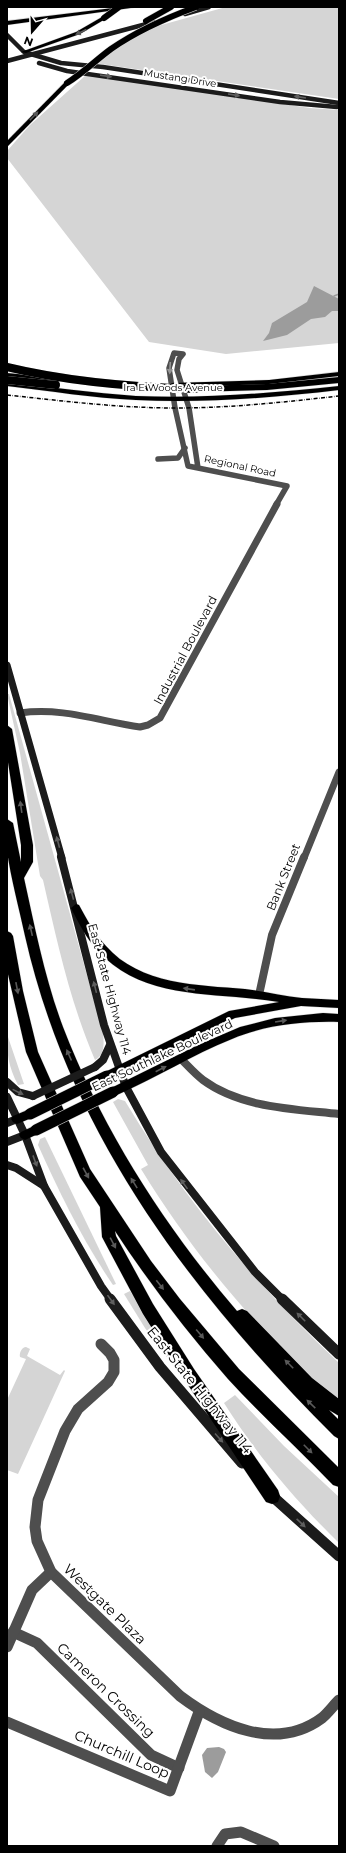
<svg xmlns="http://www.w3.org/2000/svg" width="346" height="1853" font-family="Montserrat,sans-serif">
  <rect width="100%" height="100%" fill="#fff"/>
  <g fill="#d5d5d5">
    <path d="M226 7H339V99L94 63 147 29Z"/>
    <path d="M86 75 310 108 339 110V343L226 354 149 342 7 158V151L30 125Z"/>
    <path d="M7 694H9L103 1033C104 1043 105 1055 95 1060 70 1002 57 941 43 880L40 876 20 753Z"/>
    <path d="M7 1034 8 1037 24 1084 18 1085C8 1066 7 1054 7 1034Z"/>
    <path d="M118 1099 125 1101C184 1200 255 1283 339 1363V1403C261 1335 195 1257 141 1169L148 1165 113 1102Z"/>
    <path d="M45 1137 116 1284 113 1285C83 1241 60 1194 38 1145L40 1139Z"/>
    <path d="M130 1291 192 1381 187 1384 145 1328 124 1294Z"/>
    <path d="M26 1347 30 1349 27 1356 60 1375 64 1370 65 1371 18 1474 7 1470V1400L26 1359 20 1357C19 1353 22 1347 26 1347Z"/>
    <path d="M235 1395 284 1446 339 1497V1543C296 1501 256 1454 224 1403Z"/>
  </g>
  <g fill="#9c9c9c">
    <path d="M314 286 339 299V311H332L325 317 311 319 287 335 263 341 269 333 272 323 307 302Z"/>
    <path d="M219 1747 224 1749 226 1752 218 1772 212 1778 205 1772 202 1755 207 1748Z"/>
  </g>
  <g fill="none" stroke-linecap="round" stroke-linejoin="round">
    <path stroke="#9c9c9c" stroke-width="1.5" d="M334 296 339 294"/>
    <g stroke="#dbdbdb" stroke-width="1">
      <g id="primary">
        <path d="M339 372V376L269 384 172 387 168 385 172 383 269 380Z"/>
        <path d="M7 373 58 378 61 380 58 382 7 377Z"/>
        <path d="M7 382C50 387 93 393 136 396 204 399 272 393 339 386V390C272 398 204 403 136 400 93 398 50 391 7 386Z"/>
        <path d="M76 904 79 905C87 920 95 934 106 946 140 985 198 985 245 989 264 991 283 996 302 998 315 999 327 999 339 1000V1008L301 1006 235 1018 111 1079 107 1080 103 1079 102 1076 103 1073 229 1011 279 1002C222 992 151 1001 105 958 90 945 80 926 71 908Z"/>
        <path d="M323 1013 339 1014V1022C302 1021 266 1025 232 1039 192 1055 156 1078 117 1095L113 1097 109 1095 108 1092 109 1089 198 1045 240 1027 275 1018Z"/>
        <path d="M30 1109 34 1111 36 1114 34 1117 17 1124 13 1122 11 1119 13 1116Z"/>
        <path d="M36 1125 40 1127 42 1130 40 1133 25 1140 21 1138 19 1135 21 1132Z"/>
      </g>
    </g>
    <g stroke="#dbdbdb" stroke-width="1">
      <g id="motorway">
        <path d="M121 7H138L7 25V21Z"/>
        <path d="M102 17 107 18 80 34 26 53 21 52 76 32Z"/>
        <path d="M65 82 70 83 7 147V141Z"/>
        <path d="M339 377V383L267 390 195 392 191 389 195 386 267 384Z"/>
        <path d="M7 725 12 729 33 845V862L24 878C35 928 45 979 63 1027 103 1131 165 1227 237 1311L242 1309 247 1311 312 1378 339 1399V1416L329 1410 339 1420V1439L334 1436C192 1294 70 1135 25 936 19 908 11 879 7 851 6 841 7 829 7 819L13 823 21 862V845L7 756Z"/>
        <path d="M7 931 11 933 13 936 23 991 38 1052 90 1169 151 1261 180 1299 239 1369 339 1468V1487L333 1485C299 1449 261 1415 228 1379 187 1332 149 1283 115 1231L116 1236 153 1304 194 1369 278 1490 280 1496 278 1502 272 1504 266 1502 184 1379 143 1314 102 1237 100 1207 80 1177 26 1052 7 970Z"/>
      </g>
    </g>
    <g stroke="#4e4e4e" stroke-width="5.5">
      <path d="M158 459 178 458 185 448"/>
      <path d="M198 468 189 408 177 370 179 359 183 354 174 353 169 368 175 408 188 466 287 486 276 505"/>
    </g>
    <g stroke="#4e4e4e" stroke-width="7">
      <path d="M20 713C62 707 99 721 140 727L148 725 160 718 277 504"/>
      <path d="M304 858 339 772"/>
    </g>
    <g stroke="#4e4e4e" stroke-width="8">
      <path d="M259 995 272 935 304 857"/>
      <path d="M181 1059C188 1066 195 1074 203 1080 241 1108 294 1109 339 1114"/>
    </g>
    <g stroke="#4e4e4e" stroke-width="11">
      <path d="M101 1344 110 1353 114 1360V1372L108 1382 78 1409 65 1431 38 1500 35 1527 37 1541 51 1572 180 1696C220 1726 276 1752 322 1718 328 1713 333 1706 339 1700"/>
      <path d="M13 1632 37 1643 151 1755 179 1768"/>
      <path d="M7 1647 32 1590 51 1572"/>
      <path d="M7 1722 170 1791 199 1712"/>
      <path d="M217 1846 225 1834 241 1832 274 1846"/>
    </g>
    <g stroke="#1b1b1b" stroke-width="4.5">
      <path d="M185 14 209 7"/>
      <path d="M7 35 24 52 61 63 103 67 339 103"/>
      <path d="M7 61 154 22"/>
      <path d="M39 63 67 71 280 102 337 107"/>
    </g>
    <path stroke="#1b1b1b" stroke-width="7" d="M7 665 62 858"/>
    <g stroke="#1b1b1b" stroke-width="8">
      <path d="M61 857 104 1025 126 1087 161 1152 255 1272 283 1300"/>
      <path d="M95 1067 103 1060 110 1045"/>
      <path d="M7 1082 18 1092 33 1096"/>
      <path d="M7 1097 25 1135 44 1186 101 1286 111 1300"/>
      <path d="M7 1123 17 1119"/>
      <path d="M7 1142 25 1135"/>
      <path d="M7 1165 16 1168 44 1186"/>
    </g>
    <g stroke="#1b1b1b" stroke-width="11">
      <path d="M110 1299 160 1367 242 1463"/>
      <path d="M282 1299 339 1354"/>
      <path d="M271 1495 339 1556"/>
    </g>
    <use href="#primary" fill="#000" fill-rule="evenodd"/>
    <use href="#motorway" fill="#000" fill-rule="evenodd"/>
    <path stroke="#000" stroke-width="1.5" stroke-dasharray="4 1.5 0.5 1.5" stroke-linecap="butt" d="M7 395C63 401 119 408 176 408 231 408 285 402 339 396"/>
    <g stroke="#dbdbdb" stroke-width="12" stroke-linecap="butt">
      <g id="primary-bridge">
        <path d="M30 1114 107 1076"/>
        <path d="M36 1130 113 1092"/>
      </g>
    </g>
    <g stroke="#dbdbdb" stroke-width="7" stroke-linecap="butt">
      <g id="motorway-bridge-far1">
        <path d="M104 18 119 7"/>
        <path d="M146 21 171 7"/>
        <path d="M67 83C83 73 96 60 111 49 137 31 166 18 196 7"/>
      </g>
    </g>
    <g stroke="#dbdbdb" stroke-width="8" stroke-linecap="butt">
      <g id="motorway-bridge">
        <path d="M7 367C69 382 131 387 195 389"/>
        <path d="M7 380 56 385"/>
      </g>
    </g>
    <path stroke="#1b1b1b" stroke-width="8" d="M33 1096 95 1067"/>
    <use href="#primary-bridge" stroke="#000" stroke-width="11"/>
    <use href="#motorway-bridge-far1" stroke="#000" stroke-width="6"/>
    <use href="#motorway-bridge" stroke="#000" stroke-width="8"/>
  </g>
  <defs><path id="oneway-solid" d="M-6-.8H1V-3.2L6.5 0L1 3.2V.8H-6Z"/></defs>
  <g fill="#595959">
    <use href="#oneway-solid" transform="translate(81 32) rotate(155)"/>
    <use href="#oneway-solid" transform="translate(34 116) rotate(-46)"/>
    <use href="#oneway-solid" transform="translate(21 807) rotate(-98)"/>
    <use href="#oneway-solid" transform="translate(31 930) rotate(-103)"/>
    <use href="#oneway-solid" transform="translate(17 988) rotate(79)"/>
    <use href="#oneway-solid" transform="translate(189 989) rotate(-172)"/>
    <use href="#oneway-solid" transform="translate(281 1021) rotate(-9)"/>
    <use href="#oneway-solid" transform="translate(69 1055) rotate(-114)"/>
    <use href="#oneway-solid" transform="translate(161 1069) rotate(-27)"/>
    <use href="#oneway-solid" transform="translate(86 1173) rotate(61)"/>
    <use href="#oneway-solid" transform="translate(134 1183) rotate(-122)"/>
    <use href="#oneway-solid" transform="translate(113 1243) rotate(62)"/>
    <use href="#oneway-solid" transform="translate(160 1285) rotate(52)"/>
    <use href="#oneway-solid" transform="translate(200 1334) rotate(50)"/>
    <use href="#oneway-solid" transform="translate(289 1364) rotate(-135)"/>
    <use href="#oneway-solid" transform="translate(311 1404) rotate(-136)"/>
    <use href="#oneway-solid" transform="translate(308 1449) rotate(45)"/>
  </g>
  <g fill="#5f5f5f">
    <use href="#oneway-solid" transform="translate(106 76) rotate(8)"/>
    <use href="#oneway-solid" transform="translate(234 95) rotate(9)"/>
    <use href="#oneway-solid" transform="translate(300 97) rotate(-171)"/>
    <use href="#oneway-solid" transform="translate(58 842) rotate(-105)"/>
    <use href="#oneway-solid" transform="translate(72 894) rotate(-105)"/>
    <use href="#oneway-solid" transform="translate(95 987) rotate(-104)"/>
    <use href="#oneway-solid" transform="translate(18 1092) rotate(26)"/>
    <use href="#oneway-solid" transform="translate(35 1161) rotate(70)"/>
    <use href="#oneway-solid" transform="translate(184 1184) rotate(-126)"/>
    <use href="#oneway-solid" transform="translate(111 1300) rotate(54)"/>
    <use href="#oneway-solid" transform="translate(301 1317) rotate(-135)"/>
    <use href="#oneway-solid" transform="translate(219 1438) rotate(48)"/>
    <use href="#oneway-solid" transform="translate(301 1523) rotate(43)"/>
  </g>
  <use fill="#959595" href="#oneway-solid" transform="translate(170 368) rotate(93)"/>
  <g text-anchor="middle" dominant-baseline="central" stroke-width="4" stroke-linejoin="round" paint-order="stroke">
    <g font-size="10" fill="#000" stroke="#fff">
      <text transform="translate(180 78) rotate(9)">Mustang Drive</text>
      <text x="173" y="387">Ira E Woods Avenue</text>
      <text transform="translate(240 466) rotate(12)">Regional Road</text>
    </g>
    <g font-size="12" fill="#000" stroke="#fff">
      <text transform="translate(185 650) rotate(-62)">Industrial Boulevard</text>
      <text transform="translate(283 877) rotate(-68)">Bank Street</text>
      <text transform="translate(110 989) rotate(75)">East State Highway 114</text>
      <text transform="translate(162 1055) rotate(-25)">East Southlake Boulevard</text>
    </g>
    <g font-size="14" fill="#000" stroke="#fff">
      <text transform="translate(200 1390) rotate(51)">East State Highway 114</text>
      <text transform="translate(105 1604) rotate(44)">Westgate Plaza</text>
      <text transform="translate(106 1690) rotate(44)">Cameron Crossing</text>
      <text transform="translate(122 1754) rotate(23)">Churchill Loop</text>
    </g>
  </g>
  <rect width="346" height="1853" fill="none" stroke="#000000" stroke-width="16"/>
  <g transform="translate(32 32) rotate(200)" stroke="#ffffff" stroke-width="3" paint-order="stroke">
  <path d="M0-3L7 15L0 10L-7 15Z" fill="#000000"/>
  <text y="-6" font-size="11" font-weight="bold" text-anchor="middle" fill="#000000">N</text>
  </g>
</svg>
